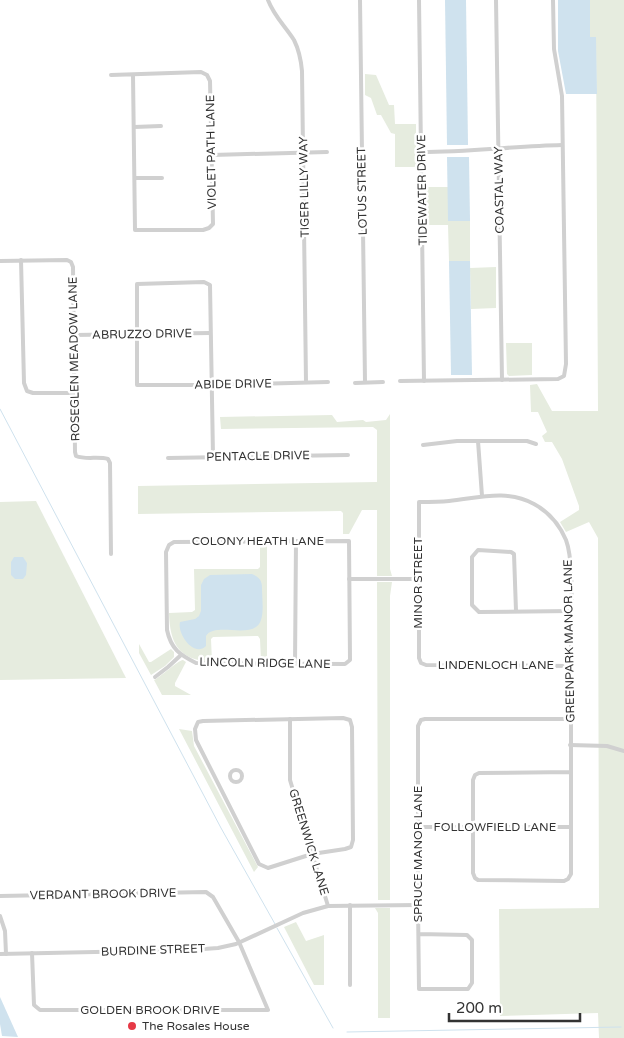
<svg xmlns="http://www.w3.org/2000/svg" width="624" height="1038" font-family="'Varela Round',sans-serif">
  <rect width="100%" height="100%" fill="#fff"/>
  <g fill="#e6ecdf">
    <path d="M590 0H624V1038H599L598 1013 500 1016 499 909 599 908 598 538 589 522 566 532 560 522 579 510V506L562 459 552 442H545L542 436 547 432 538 412H531L530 385 537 384 552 411H598L596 38 590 37Z"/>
    <path d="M365 74 376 75 389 105H394L395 124H416V167H395V134L391 133 381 115H377L371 98 365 95Z"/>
    <path d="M426 187H448V221H470V261H449L448 225H427Z"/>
    <path d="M496 267V308L471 309 470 268Z"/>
    <path d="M506 343H532V375L509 376 507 374Z"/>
    <path d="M390 414V569L392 576H377V510H362L349 534H343V513L341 511 138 514V486L377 482V430L373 427 221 429 220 417 332 415 337 422 363 420 366 422 386 420Z"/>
    <path d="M36 501 126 678 0 680V502Z"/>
    <path d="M260 544H267V662L261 661 260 639 258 636 213 637 211 639 212 662C178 660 170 643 169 613L192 612 195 610 194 569H258L260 567Z"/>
    <path d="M377 582H392L390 596V900H378Z"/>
    <path d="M139 644 149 662H151L171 649 174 652V657L165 666 151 675 139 653Z"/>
    <path d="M183 660 186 662 175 683V686L191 695H162L154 680C162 676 177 661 183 660Z"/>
    <path d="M179 729 192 731 194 746 258 867 254 872Z"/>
    <path d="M375 908H390V1018H378V913Z"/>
    <path d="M296 922 306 941 324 935V985H314L284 927Z"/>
  </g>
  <g fill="#cfe2ee">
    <path d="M445 0H466L468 145H447Z"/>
    <path d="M558 0H590V37H596L597 94H566L558 51Z"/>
    <path d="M447 157H469L470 221H448Z"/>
    <path d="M449 261H470L472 375H451Z"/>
    <path d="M14 557H23L27 563 26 575 23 579H15L11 575V562Z"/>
    <path d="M252 574C259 577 262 580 262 588 262 598 264 611 261 620 255 641 215 621 206 636V646C194 658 177 634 180 622L195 619 199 616 201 611V585L204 579 210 575Z"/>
    <path d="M0 997 18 1037 2 1036 0 1024Z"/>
  </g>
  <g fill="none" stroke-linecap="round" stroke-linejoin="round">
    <g stroke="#cfe2ee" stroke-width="1">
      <path d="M0 409 221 828 275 924"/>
      <path d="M277 928 333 1028"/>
      <path d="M347 1032 621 1027"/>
    </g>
    <g stroke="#d0d0d0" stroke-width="4">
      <path d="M268 0C274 16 285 26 294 40 299 50 301 60 302 71L306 382"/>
      <path d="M360 0 365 382"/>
      <path d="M419 0 424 381"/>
      <path d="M496 0 502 380"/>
      <path d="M111 75 201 72 207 75 210 81 213 224 209 228 203 230H135L133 75"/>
      <path d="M134 127 161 126"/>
      <path d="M421 152C469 152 515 146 562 145"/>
      <path d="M212 155 327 152"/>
      <path d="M135 178H162"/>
      <path d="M21 260 24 383 27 391 33 393H74"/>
      <path d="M0 261 67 260 71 262 73 267 75 452 76 456C86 460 98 456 108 459L110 463 111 554"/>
      <path d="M74 335 210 333"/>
      <path d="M400 381 558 379 564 376 566 364 562 96 554 49 553 0"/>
      <path d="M355 383 383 382"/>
      <path d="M478 441 482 496"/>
      <path d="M423 445 457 441H527L536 444"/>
      <path d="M213 456 210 285 204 282 137 284V385H211L328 382"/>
      <path d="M168 458 348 455"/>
      <path d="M349 541 350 660 345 664 196 663C180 655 171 649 167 630L166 552 169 545 174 542Z"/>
      <path d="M349 579H418"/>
      <path d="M516 611 514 554 511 552 478 550 472 557V605L479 612 571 611"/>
      <path d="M295 664 296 541"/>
      <path d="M571 666 426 665 421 663 419 658V502C429 502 439 502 449 501 479 498 506 489 534 504 549 512 560 526 566 540 574 561 571 611 571 635 571 715 571 795 571 874L568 879 564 881 478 880 475 878 473 873V780L475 775 479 773 571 772"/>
      <path d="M155 677 168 667 181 655"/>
      <path d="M343 718 350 720 352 727 353 840 351 847 345 849 312 854 268 868 259 864 196 740 195 729 198 722 203 721Z"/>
      <path d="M290 719V780L328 906"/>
      <path d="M570 745 607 746 624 751"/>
      <circle cx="236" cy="776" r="6"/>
      <path d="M418 827H571"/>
      <path d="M0 896 206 892 213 897 239 942 268 1010H40L34 1005 32 953"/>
      <path d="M350 905V985"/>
      <path d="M0 916 5 931 6 954"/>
      <path d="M419 934 467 935 472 940V983L468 989H419L418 905V726L421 720 425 719H571"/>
      <path d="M0 954 190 950 218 948 236 944 303 913 328 906 418 905"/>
    </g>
  </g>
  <circle fill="#e63946" stroke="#fff" stroke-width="2" cx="132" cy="1026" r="5"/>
  <g text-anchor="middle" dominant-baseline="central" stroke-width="5" stroke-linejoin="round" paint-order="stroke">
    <g font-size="12" fill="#333" stroke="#fff">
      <text transform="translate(211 152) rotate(-91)">VIOLET PATH LANE</text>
      <text transform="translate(304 187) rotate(-91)">TIGER LILLY WAY</text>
      <text transform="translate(422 190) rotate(-91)">TIDEWATER DRIVE</text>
      <text transform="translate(499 190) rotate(-91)">COASTAL WAY</text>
      <text transform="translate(362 191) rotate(-91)">LOTUS STREET</text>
      <text transform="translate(142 334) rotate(-1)">ABRUZZO DRIVE</text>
      <text transform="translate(74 359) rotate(-91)">ROSEGLEN MEADOW LANE</text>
      <text transform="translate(233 384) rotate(-1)">ABIDE DRIVE</text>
      <text transform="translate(258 456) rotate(-1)">PENTACLE DRIVE</text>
      <text x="258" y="541">COLONY HEATH LANE</text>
      <text transform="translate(418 583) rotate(-90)">MINOR STREET</text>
      <text transform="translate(569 641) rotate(-91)">GREENPARK MANOR LANE</text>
      <text transform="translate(265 663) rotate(1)">LINCOLN RIDGE LANE</text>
      <text x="496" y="665">LINDENLOCH LANE</text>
      <text x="495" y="827">FOLLOWFIELD LANE</text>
      <text transform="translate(309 842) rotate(73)">GREENWICK LANE</text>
      <text transform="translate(418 854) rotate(-90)">SPRUCE MANOR LANE</text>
      <text transform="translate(103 894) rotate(-1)">VERDANT BROOK DRIVE</text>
      <text transform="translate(153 950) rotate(-2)">BURDINE STREET</text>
      <text x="150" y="1010">GOLDEN BROOK DRIVE</text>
    </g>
    <g font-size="12" fill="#333" stroke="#fff" text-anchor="start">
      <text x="142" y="1026">The Rosales House</text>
    </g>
  </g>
  <path d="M449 1013v8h131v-8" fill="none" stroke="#333333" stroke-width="2.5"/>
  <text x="456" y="1013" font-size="15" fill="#333333" stroke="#ffffff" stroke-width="4" paint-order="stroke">200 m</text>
</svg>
